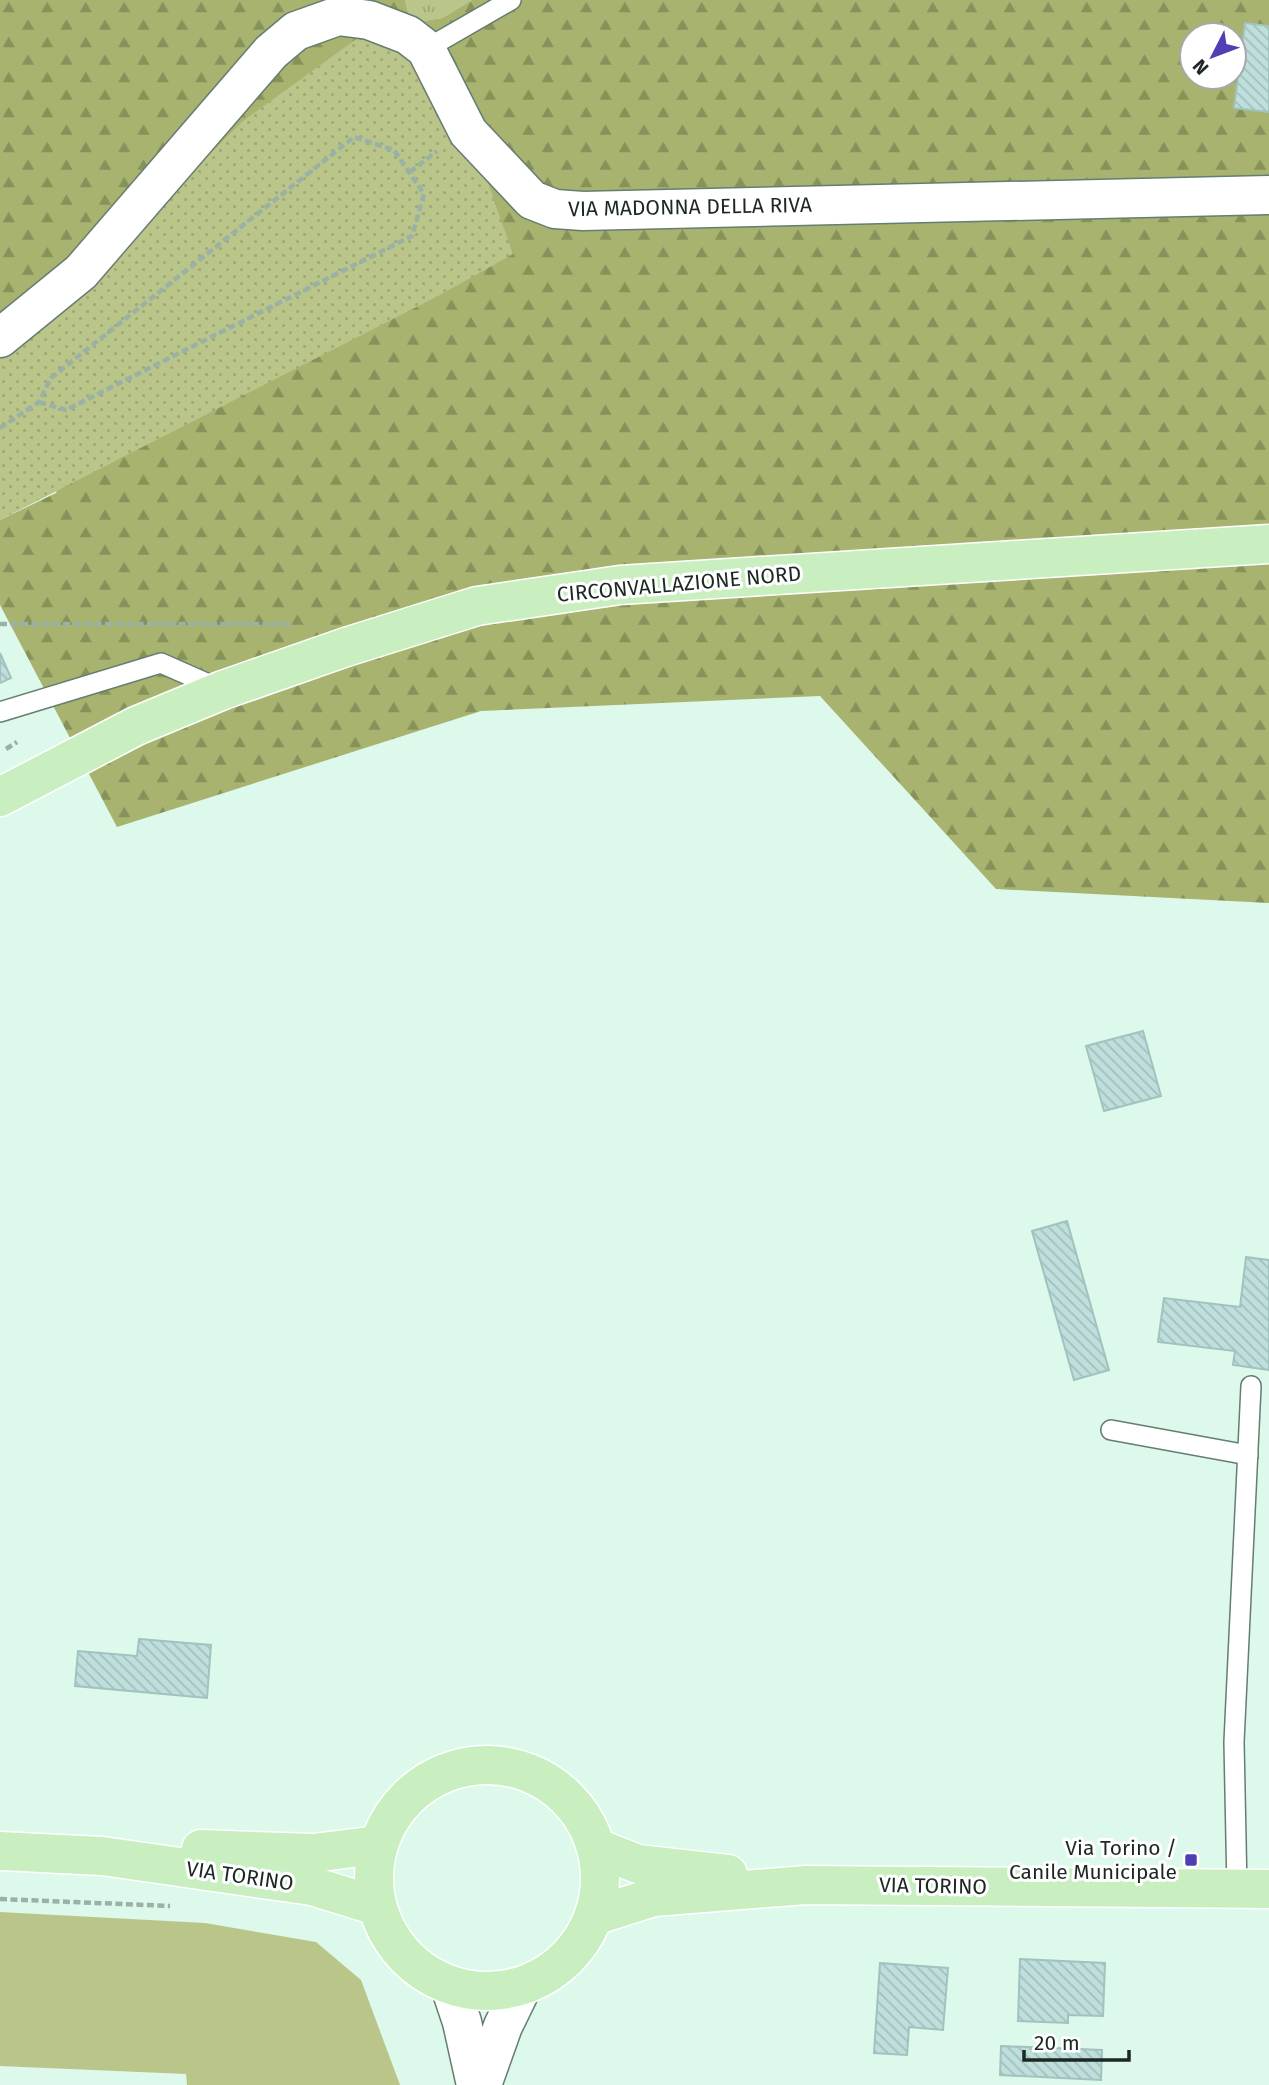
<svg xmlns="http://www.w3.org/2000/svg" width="1269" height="2085" font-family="'Fira Sans',sans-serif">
  <defs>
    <pattern id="grass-tufts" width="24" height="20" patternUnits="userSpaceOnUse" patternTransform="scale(1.75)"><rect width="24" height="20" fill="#bac58a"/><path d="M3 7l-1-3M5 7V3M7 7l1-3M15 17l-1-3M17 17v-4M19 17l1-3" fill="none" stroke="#9fa977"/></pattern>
    <pattern id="forest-firs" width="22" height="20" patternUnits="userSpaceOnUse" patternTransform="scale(1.75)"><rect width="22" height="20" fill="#a7b36e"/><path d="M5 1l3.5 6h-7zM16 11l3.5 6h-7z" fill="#87925a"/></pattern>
    <pattern id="garden-dots" width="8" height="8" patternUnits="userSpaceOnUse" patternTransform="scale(1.75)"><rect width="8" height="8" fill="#bac58a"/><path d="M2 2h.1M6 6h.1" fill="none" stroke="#9fa977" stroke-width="1.8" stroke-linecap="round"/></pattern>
    <pattern id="building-back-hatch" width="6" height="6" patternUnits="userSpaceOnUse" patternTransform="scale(1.75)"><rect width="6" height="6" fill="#bedfdc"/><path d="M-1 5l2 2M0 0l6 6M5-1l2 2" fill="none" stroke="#a3bfbc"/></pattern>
  </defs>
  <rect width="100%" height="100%" fill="#dcf9eb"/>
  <path fill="url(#grass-tufts)" d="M405 0H472L442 18 411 23Z"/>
  <path fill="url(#forest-firs)" fill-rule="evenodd" d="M0 0H405L411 23 442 18 472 0H1269V903L996 889 820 696 481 711 117 827 0 605V520L56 493 148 215 0 345ZM1192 35H1234V77H1192Z"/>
  <path fill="url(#garden-dots)" d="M366 32 427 65 482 166 513 254 440 295 0 520V345L148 215 243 121Z"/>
  <path fill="#bac58a" d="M0 1912 205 1923 316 1942 361 1980 400 2085H187L186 2074 0 2066Z"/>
  <g fill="url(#building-back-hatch)" stroke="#a1c2be" stroke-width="2">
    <path d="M1245 23 1269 26V112L1234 108Z"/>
    <path d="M0 653 11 678 0 683Z"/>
    <path d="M1143 1031 1161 1096 1104 1111 1086 1046Z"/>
    <path d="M1067 1221 1109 1370 1074 1380 1032 1231Z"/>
    <path d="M1246 1257 1269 1260V1370L1233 1365 1235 1351 1158 1342 1164 1298 1240 1307Z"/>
    <path d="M139 1639 211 1645 207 1698 75 1686 78 1651 137 1656Z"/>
    <path d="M1020 1959 1105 1963 1103 2016 1068 2015V2023L1018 2021Z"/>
    <path d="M880 1963 948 1968 943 2030 909 2027 907 2055 874 2053Z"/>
    <path d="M1001 2046 1102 2050 1101 2080 1000 2075Z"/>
  </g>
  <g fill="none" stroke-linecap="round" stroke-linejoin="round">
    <g stroke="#647e71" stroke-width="22">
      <g id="lane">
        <path d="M426 49 511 0"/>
        <path d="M0 712 161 663 222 690"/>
        <path d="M1111 1430 1248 1455"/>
        <path d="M1237 1889 1234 1742 1251 1386"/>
      </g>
    </g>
    <g stroke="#647e71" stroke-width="41">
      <g id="street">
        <path d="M0 338 81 272 271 52 296 31 338 16 369 20 408 35 426 49 468 132 532 200 555 209 583 211 1269 195"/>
        <path d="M450 1986 462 2022 476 2085"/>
        <path d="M482 2085 503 2026 522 1987"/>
      </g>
    </g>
    <g stroke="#fff" stroke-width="41">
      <g id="primary">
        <path d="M0 797 136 726 223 690 346 647 477 606 620 585 1269 544"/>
        <circle cx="487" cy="1878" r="113"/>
        <path d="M597 1848 638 1864 728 1874"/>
        <path d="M201 1849 313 1853 378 1845"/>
        <path d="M0 1851 102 1856 312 1886 377 1906"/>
        <path d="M594 1916 654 1897 806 1885 1269 1889"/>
      </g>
    </g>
    <g stroke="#9ab1a6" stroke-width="4.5" stroke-dasharray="7 3.5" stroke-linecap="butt">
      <path d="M410 172 437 151"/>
      <path d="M0 428 39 402 51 378 354 137 394 150 424 194 412 236 66 410 39 402"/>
      <path d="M0 624H293"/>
      <path d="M6 749 17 742"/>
      <path d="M385 1809 427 1765 485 1754 527 1760 567 1785 587 1812"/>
      <path d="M0 1899 170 1906"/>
    </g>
    <use href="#lane" stroke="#fff" stroke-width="19"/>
    <use href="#street" stroke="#fff" stroke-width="38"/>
    <use href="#primary" stroke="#c9efc1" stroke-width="38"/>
  </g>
  <rect fill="#503eb5" stroke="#fff" stroke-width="2.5" x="1184" y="1853" width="14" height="14" rx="3.5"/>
  <g text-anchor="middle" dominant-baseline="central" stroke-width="6" stroke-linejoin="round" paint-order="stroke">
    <g font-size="21" fill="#1d2823" stroke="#fff">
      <text transform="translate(690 207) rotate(-1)">VIA MADONNA DELLA RIVA</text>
      <text transform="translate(679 584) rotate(-5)">CIRCONVALLAZIONE NORD</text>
      <text transform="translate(240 1876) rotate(8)">VIA TORINO</text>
      <text transform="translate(933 1886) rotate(1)">VIA TORINO</text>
    </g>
    <g font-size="21" fill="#1d2823" stroke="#fff" text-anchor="end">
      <text x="1177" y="1848">Via Torino /<tspan x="1177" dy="24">Canile Municipale</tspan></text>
    </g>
  </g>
  <g transform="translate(1213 56) rotate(228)"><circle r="33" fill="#ffffff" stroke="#a5a9a7" stroke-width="2"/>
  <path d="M0-5L12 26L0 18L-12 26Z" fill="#503eb5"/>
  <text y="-10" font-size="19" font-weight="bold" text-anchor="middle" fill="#1d2823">N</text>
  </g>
  <path d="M1024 2050v10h105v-10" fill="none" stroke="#1d2823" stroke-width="3.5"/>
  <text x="1034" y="2050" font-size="21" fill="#1d2823" stroke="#ffffff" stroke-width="5" paint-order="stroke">20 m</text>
</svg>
